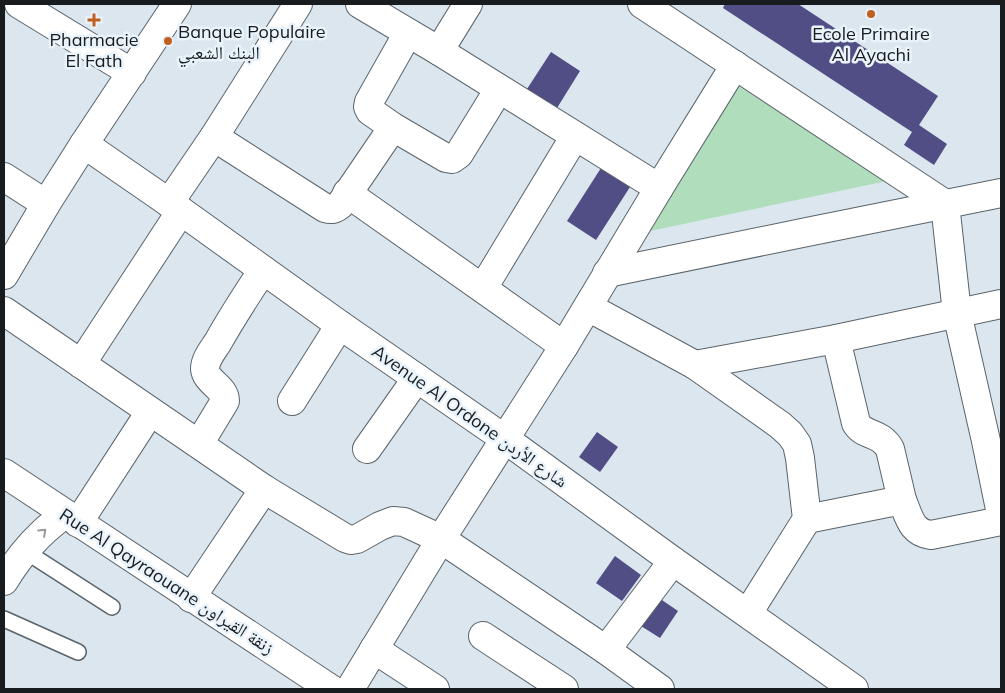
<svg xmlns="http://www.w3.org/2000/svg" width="1005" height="693" font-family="Mulish,'Noto Naskh Arabic',sans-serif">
  <rect width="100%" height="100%" fill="#dbe6ee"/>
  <path fill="#b0debc" d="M727 79 887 181 631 235Z"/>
  <g fill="#504e84">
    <path d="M725 4H798L938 96 919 125 947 144 934 165 904 145 912 132 723 8Z"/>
    <path d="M551 52 580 71 557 108 527 89Z"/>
    <path d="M601 168 630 187 596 240 567 221Z"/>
    <path d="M597 432 618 447 600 472 579 457Z"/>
    <path d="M615 556 641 575 622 601 596 583Z"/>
    <path d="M659 598 678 611 660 638 641 626Z"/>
  </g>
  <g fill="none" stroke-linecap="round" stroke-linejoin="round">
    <g stroke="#5b646b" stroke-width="18">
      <g id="lane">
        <path d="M25 551 112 607"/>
        <path d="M4 619 78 652"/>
      </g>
    </g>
    <g stroke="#5b646b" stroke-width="30">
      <g id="street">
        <path d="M19 4 132 73"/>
        <path d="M360 4 439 51 659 188"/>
        <path d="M642 4 945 204"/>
        <path d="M439 51 468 4"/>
        <path d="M393 127 446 158 452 159 459 154 499 89"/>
        <path d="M214 137 325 208C332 210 335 209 340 205L393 127 370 111 368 107 369 102 408 33"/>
        <path d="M84 144 181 211 340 325 505 439 673 561 854 689"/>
        <path d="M4 177 46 204"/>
        <path d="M347 193 564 346"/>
        <path d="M169 203 214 137 298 4"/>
        <path d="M945 204 957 313 986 441 1001 514"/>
        <path d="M607 273 807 232 1001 193"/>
        <path d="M483 288 575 136"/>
        <path d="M588 307 695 365 836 339 1001 304"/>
        <path d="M4 311 264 489 345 538 351 540 357 539 380 526 393 521 404 522 441 539 606 650 673 561"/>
        <path d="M836 339 856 423C864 437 880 431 890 449L902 500"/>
        <path d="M81 364 181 211"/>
        <path d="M695 365 780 425 790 434 797 444 800 458 807 519 748 613"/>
        <path d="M292 401 340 325"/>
        <path d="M199 444 225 401C225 387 206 382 205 369 205 359 213 350 218 342 232 317 247 294 263 270"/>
        <path d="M367 449 417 378"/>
        <path d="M4 473 331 689"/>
        <path d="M807 519 902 500C909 516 911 533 931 535L1001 521"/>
        <path d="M78 523 150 412"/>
        <path d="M191 598 264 489"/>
        <path d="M483 636 564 689"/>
        <path d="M374 649 435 689"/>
        <path d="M606 650 660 689"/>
        <path d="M350 689 441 539 564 346 659 188 735 65"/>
      </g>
    </g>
    <g stroke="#5b646b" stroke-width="30">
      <g id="secondary">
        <path d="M4 275 46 204 84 144 177 4"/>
        <path d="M4 581C21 553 39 533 65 514"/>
      </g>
    </g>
    <use href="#lane" stroke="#fff" stroke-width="15"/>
    <use href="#street" stroke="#fff" stroke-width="28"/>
    <use href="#secondary" stroke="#fff" stroke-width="28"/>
  </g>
  <defs><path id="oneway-chevron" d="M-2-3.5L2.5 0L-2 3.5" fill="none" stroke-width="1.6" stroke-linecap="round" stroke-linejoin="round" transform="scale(1.25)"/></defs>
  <use stroke="#97999a" href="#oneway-chevron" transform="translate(43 532) rotate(-43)"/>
  <g fill="#c05f20" stroke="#e9f3fb" stroke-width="2">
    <circle cx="871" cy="14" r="5"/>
    <path d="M91.5 12.5h5v5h5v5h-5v5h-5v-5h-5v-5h5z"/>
    <circle cx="168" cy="41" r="5"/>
  </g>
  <g text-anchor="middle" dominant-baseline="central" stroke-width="5" stroke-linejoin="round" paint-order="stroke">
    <g font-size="18" fill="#181c1e" stroke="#e9f3fb">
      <text x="178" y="31" text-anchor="start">Banque Populaire<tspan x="178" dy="21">البنك الشعبي</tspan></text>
      <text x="871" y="33">Ecole Primaire<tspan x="871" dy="21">Al Ayachi</tspan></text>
      <text x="94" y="39">Pharmacie<tspan x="94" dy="21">El Fath</tspan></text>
    </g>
    <g font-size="18" fill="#181c1e" stroke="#e9f3fb">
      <text transform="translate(470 416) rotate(35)">Avenue Al Ordone شارع الأردن</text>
      <text transform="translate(167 581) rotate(33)">Rue Al Qayraouane زنقة القيراون</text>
    </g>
  </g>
  <rect width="1005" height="693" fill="none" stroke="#181c1e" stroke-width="10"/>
</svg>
